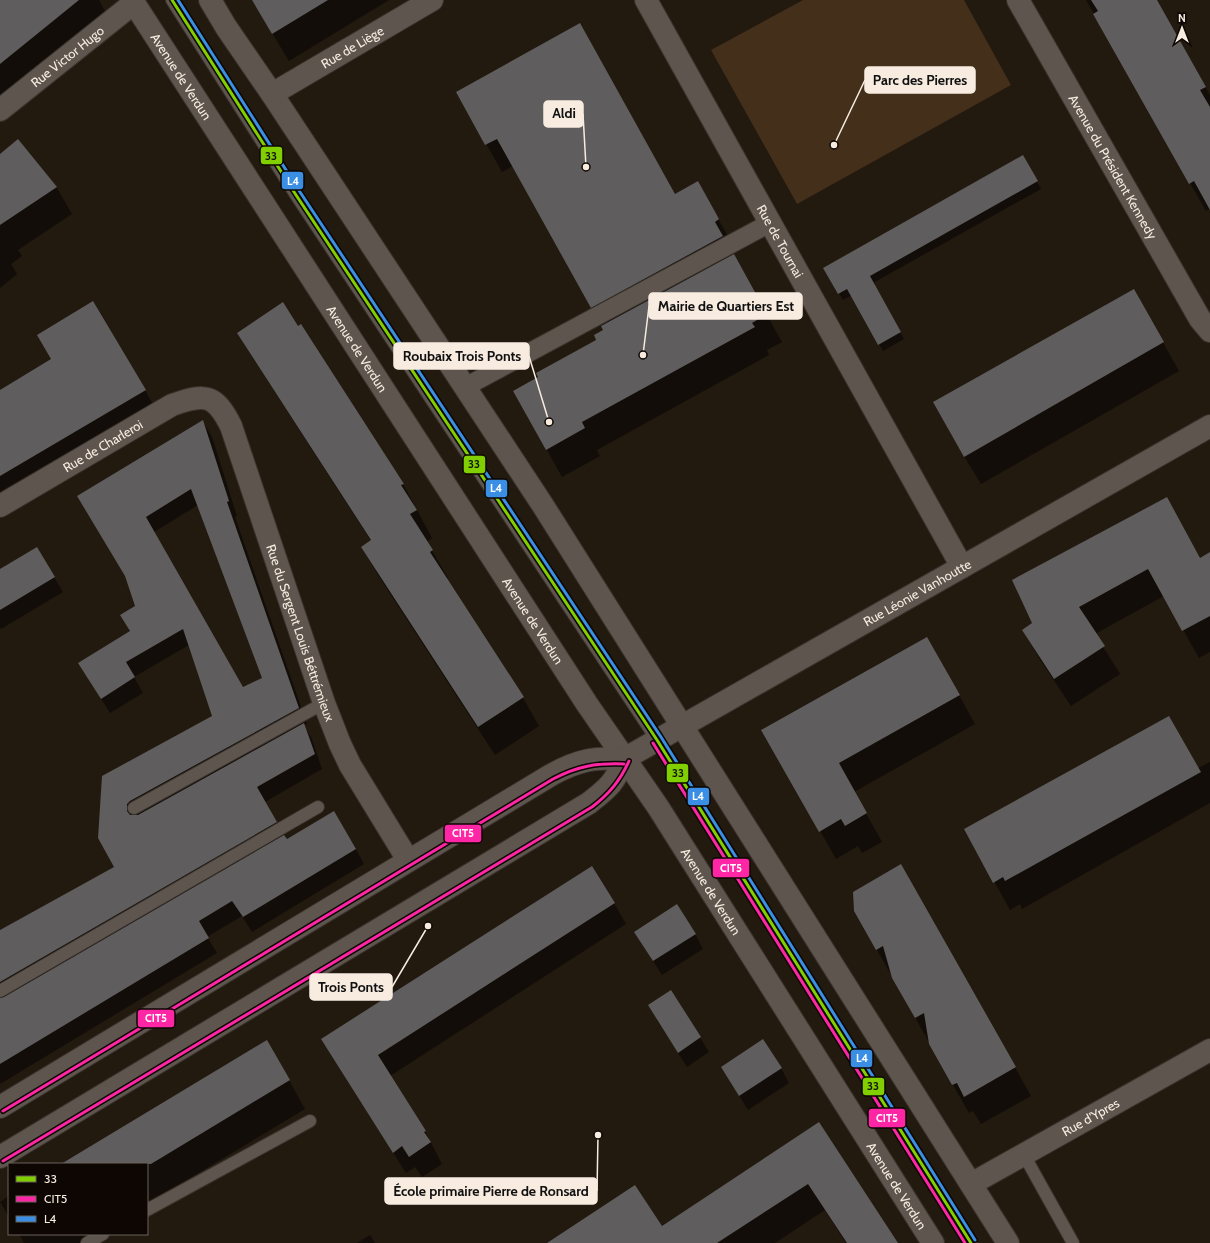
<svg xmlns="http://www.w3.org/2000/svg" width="1210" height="1243" font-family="Cabin,sans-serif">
  <rect width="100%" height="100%" fill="#22190f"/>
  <path fill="#442f1b" d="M803 0H964L1011 85 797 204 711 50Z"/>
  <g fill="#0007" fill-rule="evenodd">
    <path d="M0 0H99L106 13 0 99Z"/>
    <path d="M252 0H389L289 61Z"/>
    <path d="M1086 0H1156L1210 95V209L1206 211Z"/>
    <path d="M457 92 675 195 713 210 734 247 730 249 782 342 767 350 769 355 597 450 600 456 562 477 547 450 540 377 598 340 604 330 513 166 502 172Z"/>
    <path d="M18 140 57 188 72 214 18 250 22 256 11 264 17 274 0 288V155Z"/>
    <path d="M1022 156 1041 189 873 283 904 339 883 351 852 295 843 300 824 268Z"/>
    <path d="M1134 291 1179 371 981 484 964 456Z"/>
    <path d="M301 325 403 484 432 538 427 542 448 578 446 579 523 698 539 726 495 755 378 575 362 547 371 541 255 361 239 333 298 327Z"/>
    <path d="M145 390 160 417 0 512V391Z"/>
    <path d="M203 422 212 437 237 516 235 517 307 724 304 725 312 739 322 769 265 802 286 841 356 849 364 864 252 932 242 916 207 937 217 953 0 1084V930L115 868 103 777 213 717 189 645 134 677 143 693 110 713 88 678 131 632 137 606 126 577 87 511ZM198 505 263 679 243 688 154 532Z"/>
    <path d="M37 549 63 592 1 629 0 627V571Z"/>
    <path d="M1210 553V652L1199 658 1164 596 1095 634 1120 674 1071 706 1039 658 1023 630 1034 623 1013 581 1200 559Z"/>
    <path d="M943 666 975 724 854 792 882 842 862 853 858 846 836 859 763 730Z"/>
    <path d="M1210 762V803L1022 909 1020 904 1010 910 966 830 1198 768Z"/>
    <path d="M917 893 1031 1096 981 1124 973 1111 969 1113 855 911Z"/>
    <path d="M614 903 626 924 390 1076 425 1131 442 1164 422 1177 415 1167 406 1173 322 1040Z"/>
    <path d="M635 932 695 934 703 949 662 975Z"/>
    <path d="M671 991 709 1052 687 1067 657 1020Z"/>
    <path d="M267 1041 305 1109 147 1204V1164H63Z"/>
    <path d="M781 1068 789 1083 748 1110 730 1081Z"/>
    <path d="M819 1124 897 1243H846L825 1210 775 1243H548L661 1228Z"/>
    <path d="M9 1196V1217L0 1202Z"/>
    <path d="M19 1234H96L81 1243H24Z"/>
    <path d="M370 1235 375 1243H357Z"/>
  </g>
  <g fill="#5f5d5d" fill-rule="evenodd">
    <path d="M0 0H79L0 64Z"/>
    <path d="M252 0H328L272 34Z"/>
    <path d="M1091 0H1157L1206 87 1200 90 1210 107V210L1194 181 1189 184 1093 14 1098 11Z"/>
    <path d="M580 23 675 194 698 181 719 219 715 222 723 236 591 308 497 139 485 145 456 92Z"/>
    <path d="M18 139 57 187 0 225V154Z"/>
    <path d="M1023 155 1038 181 870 276 901 332 878 345 847 289 838 294 823 268Z"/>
    <path d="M734 254 767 314 752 323 755 327 582 422 585 428 546 450 513 391 538 377 536 373 596 340 594 335 603 330 601 326Z"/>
    <path d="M1134 289 1164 342 964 457 933 402Z"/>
    <path d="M93 301 146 390 0 476V390L51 359 37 335Z"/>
    <path d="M283 302 298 326 301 324 404 484 401 485 417 510 410 514 433 550 430 552 524 697 478 727 361 547 371 540 237 333Z"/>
    <path d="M203 420 229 501 227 502 299 708 130 801 127 804V811L130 815H138L304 723 315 754 257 787 277 822 0 982V930L114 867 98 838 102 776 212 716 183 629 126 662 135 677 101 699 78 663 130 631 120 615 135 606 125 576 77 496ZM191 489 262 678 243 687 146 517Z"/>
    <path d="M1167 497 1200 558 1210 552V616L1182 631 1148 569 1079 607 1105 646 1054 679 1022 630 1032 623 1012 580Z"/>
    <path d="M37 547 55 577 0 610V569Z"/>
    <path d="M927 637 960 695 839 763 867 813 845 826 841 819 819 832 761 730Z"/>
    <path d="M1169 716 1201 772 1005 881 1003 877 993 883 964 829Z"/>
    <path d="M334 811 356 849 243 917 232 901 199 921 209 938 0 1064V998L4 997 284 835 287 839Z"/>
    <path d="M901 864 1016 1067 964 1097 957 1083 952 1085 929 1044 924 1013 915 1018 892 978 883 946 876 950 854 911 853 892Z"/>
    <path d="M592 866 615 903 378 1055 426 1131 424 1132 431 1142 409 1157 402 1146 393 1153 321 1039Z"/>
    <path d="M677 904 696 934 653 961 634 932Z"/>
    <path d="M671 990 701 1037 678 1053 648 1005Z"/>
    <path d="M763 1039 782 1068 739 1096 721 1067Z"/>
    <path d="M267 1040 290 1080 151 1164H61Z"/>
    <path d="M819 1122 898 1243H847L808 1184 717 1243H547L635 1185 662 1226Z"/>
  </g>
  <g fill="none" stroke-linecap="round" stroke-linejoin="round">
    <g stroke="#3a322c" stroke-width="14">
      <g id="service">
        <path d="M172 0 296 195 657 740 971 1243"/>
        <path d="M134 808 324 703"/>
        <path d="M0 991 318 807"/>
        <path d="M1024 1155 1073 1243"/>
        <path d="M147 1210 310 1121"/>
        <path d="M87 1243 103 1234"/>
      </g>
    </g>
    <g stroke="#3a322c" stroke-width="20">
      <path id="pedestrian" d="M465 387 770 223"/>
    </g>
    <g stroke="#3a322c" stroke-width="24">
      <g id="minor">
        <path id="s1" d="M646 0 962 567"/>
        <path id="s2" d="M1018 0 1200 319 1210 331"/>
        <path id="s3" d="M272 94 432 0"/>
        <path id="s4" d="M0 110 134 3"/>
        <path id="s5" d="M0 506 172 405C205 393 215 394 231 426L324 703 340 744 350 765 408 860"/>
        <path id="s6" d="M624 759 1210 426"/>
        <path id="s7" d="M971 1184 1210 1050"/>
      </g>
    </g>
    <g stroke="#3a322c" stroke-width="24">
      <g id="tertiary">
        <path id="s8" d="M132 0 587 704 658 807 933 1243"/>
        <path d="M210 0 226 27 272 94 542 504 1008 1243"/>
        <path d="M0 1107 551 775C578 760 594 757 624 759"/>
        <path d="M0 1157 589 803C608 788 615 783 624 759"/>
      </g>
    </g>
    <use href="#service" stroke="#5d554e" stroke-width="12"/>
    <use href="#pedestrian" stroke="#5d554e" stroke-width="18"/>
    <use href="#minor" stroke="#5d554e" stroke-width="22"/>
    <use href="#tertiary" stroke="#5d554e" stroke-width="22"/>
    <g stroke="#0d0602" stroke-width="6">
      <path id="bus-1" d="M172 0 296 195 657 740 971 1243"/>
    </g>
    <g stroke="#0d0602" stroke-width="6">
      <g id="bus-2">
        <path d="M653 743 965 1243"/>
        <path d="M3 1111 553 779C578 766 596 763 624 764"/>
        <path d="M3 1161 592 807C609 794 620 781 629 761"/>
      </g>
    </g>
    <g stroke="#0d0602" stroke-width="6">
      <path id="bus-3" d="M178 0 300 192 661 737 975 1240"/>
    </g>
    <use href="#bus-1" stroke="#81cf00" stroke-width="3"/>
    <use href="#bus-2" stroke="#ff26a6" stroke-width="3"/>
    <use href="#bus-3" stroke="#3a8ee3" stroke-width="3"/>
  </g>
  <g text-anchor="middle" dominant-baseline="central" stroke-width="4" stroke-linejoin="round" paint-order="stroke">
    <g font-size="13" fill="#f8ece1" stroke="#0d0602">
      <text stroke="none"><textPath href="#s3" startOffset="93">Rue de Liège</textPath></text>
      <text stroke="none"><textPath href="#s4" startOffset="86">Rue Victor Hugo</textPath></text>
      <text stroke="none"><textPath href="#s8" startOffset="91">Avenue de Verdun</textPath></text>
      <text stroke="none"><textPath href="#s2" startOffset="192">Avenue du Président Kennedy</textPath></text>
      <text stroke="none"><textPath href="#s1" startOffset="276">Rue de Tournai</textPath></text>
      <text stroke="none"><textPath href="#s8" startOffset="415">Avenue de Verdun</textPath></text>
      <text stroke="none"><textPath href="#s5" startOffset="119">Rue de Charleroi</textPath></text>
      <text stroke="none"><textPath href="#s6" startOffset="337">Rue Léonie Vanhoutte</textPath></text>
      <text stroke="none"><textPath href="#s8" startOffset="739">Avenue de Verdun</textPath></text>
      <text stroke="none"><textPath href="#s5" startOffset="491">Rue du Sergent Louis Béttrémieux</textPath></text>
      <text stroke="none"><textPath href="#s8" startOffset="1063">Avenue de Verdun</textPath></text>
      <text stroke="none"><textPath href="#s7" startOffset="137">Rue d'Ypres</textPath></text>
      <text stroke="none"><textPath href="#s8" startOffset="1411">Avenue de Verdun</textPath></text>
    </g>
  </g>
  <path fill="none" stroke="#f8ece1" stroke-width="1.5" d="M834 145L865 80M586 167L583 114M643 355L649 306M549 422L529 356M428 926L392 987M598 1135L597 1191"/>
  <g fill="#f8ece1" stroke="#0d0602" stroke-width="1.5">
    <circle cx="834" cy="145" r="4"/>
    <circle cx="586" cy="167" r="4"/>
    <circle cx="643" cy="355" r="4"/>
    <circle cx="549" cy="422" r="4"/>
    <circle cx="428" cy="926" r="4"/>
    <circle cx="598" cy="1135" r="4"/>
  </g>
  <g fill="#f8ece1" stroke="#f8ece1" stroke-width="1.5">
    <rect x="865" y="67" width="110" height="26" rx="4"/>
    <rect x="544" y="101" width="39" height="26" rx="4"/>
    <rect x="649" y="293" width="153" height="26" rx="4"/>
    <rect x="394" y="343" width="135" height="26" rx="4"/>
    <rect x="310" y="974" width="82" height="26" rx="4"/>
    <rect x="385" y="1178" width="212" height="26" rx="4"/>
  </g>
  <g font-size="14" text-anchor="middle" font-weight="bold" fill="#111">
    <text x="920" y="85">Parc des Pierres</text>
    <text x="564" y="118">Aldi</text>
    <text x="726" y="311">Mairie de Quartiers Est</text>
    <text x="462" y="361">Roubaix Trois Ponts</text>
    <text x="351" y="992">Trois Ponts</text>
    <text x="491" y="1196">École primaire Pierre de Ronsard</text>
  </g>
  <g stroke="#0d0602" stroke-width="1.5">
    <rect x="260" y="146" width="23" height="19" rx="4" fill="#81cf00"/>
    <rect x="281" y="171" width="23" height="19" rx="4" fill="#3a8ee3"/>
    <rect x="463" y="455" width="23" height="19" rx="4" fill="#81cf00"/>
    <rect x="485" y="479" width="23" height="19" rx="4" fill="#3a8ee3"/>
    <rect x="666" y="763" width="23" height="20" rx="4" fill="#81cf00"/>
    <rect x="687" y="787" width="23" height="19" rx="4" fill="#3a8ee3"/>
    <rect x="444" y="824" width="38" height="19" rx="4" fill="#ff26a6"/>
    <rect x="712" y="858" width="38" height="20" rx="4" fill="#ff26a6"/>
    <rect x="137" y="1009" width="38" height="19" rx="4" fill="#ff26a6"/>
    <rect x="850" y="1049" width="23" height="19" rx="4" fill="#3a8ee3"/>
    <rect x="862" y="1077" width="23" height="19" rx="4" fill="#81cf00"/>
    <rect x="868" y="1108" width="38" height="20" rx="4" fill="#ff26a6"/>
  </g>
  <g font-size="11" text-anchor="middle" font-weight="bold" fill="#fff">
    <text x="293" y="185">L4</text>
    <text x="496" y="492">L4</text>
    <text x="698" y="800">L4</text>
    <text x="463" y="837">CIT5</text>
    <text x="731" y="872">CIT5</text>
    <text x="156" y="1022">CIT5</text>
    <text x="862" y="1062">L4</text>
    <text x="887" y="1122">CIT5</text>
  </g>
  <g font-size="11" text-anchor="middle" font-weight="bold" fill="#111">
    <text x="271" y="160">33</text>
    <text x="474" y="468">33</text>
    <text x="678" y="777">33</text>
    <text x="873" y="1090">33</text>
  </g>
  <rect x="8" y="1163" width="140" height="72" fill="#0d0602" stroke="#6b625b"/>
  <rect x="16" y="1176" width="20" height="6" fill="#81cf00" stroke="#6b625b"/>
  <text x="44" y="1183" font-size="12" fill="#f8ece1">33</text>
  <rect x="16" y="1196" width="20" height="6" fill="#ff26a6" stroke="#6b625b"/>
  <text x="44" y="1203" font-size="12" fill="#f8ece1">CIT5</text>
  <rect x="16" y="1216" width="20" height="6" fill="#3a8ee3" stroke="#6b625b"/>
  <text x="44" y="1223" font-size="12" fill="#f8ece1">L4</text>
  <g transform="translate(1182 28)" stroke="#0d0602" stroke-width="3" paint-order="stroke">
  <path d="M0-3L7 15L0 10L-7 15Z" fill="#f8ece1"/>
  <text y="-6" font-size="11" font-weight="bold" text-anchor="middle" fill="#f8ece1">N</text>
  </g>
</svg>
